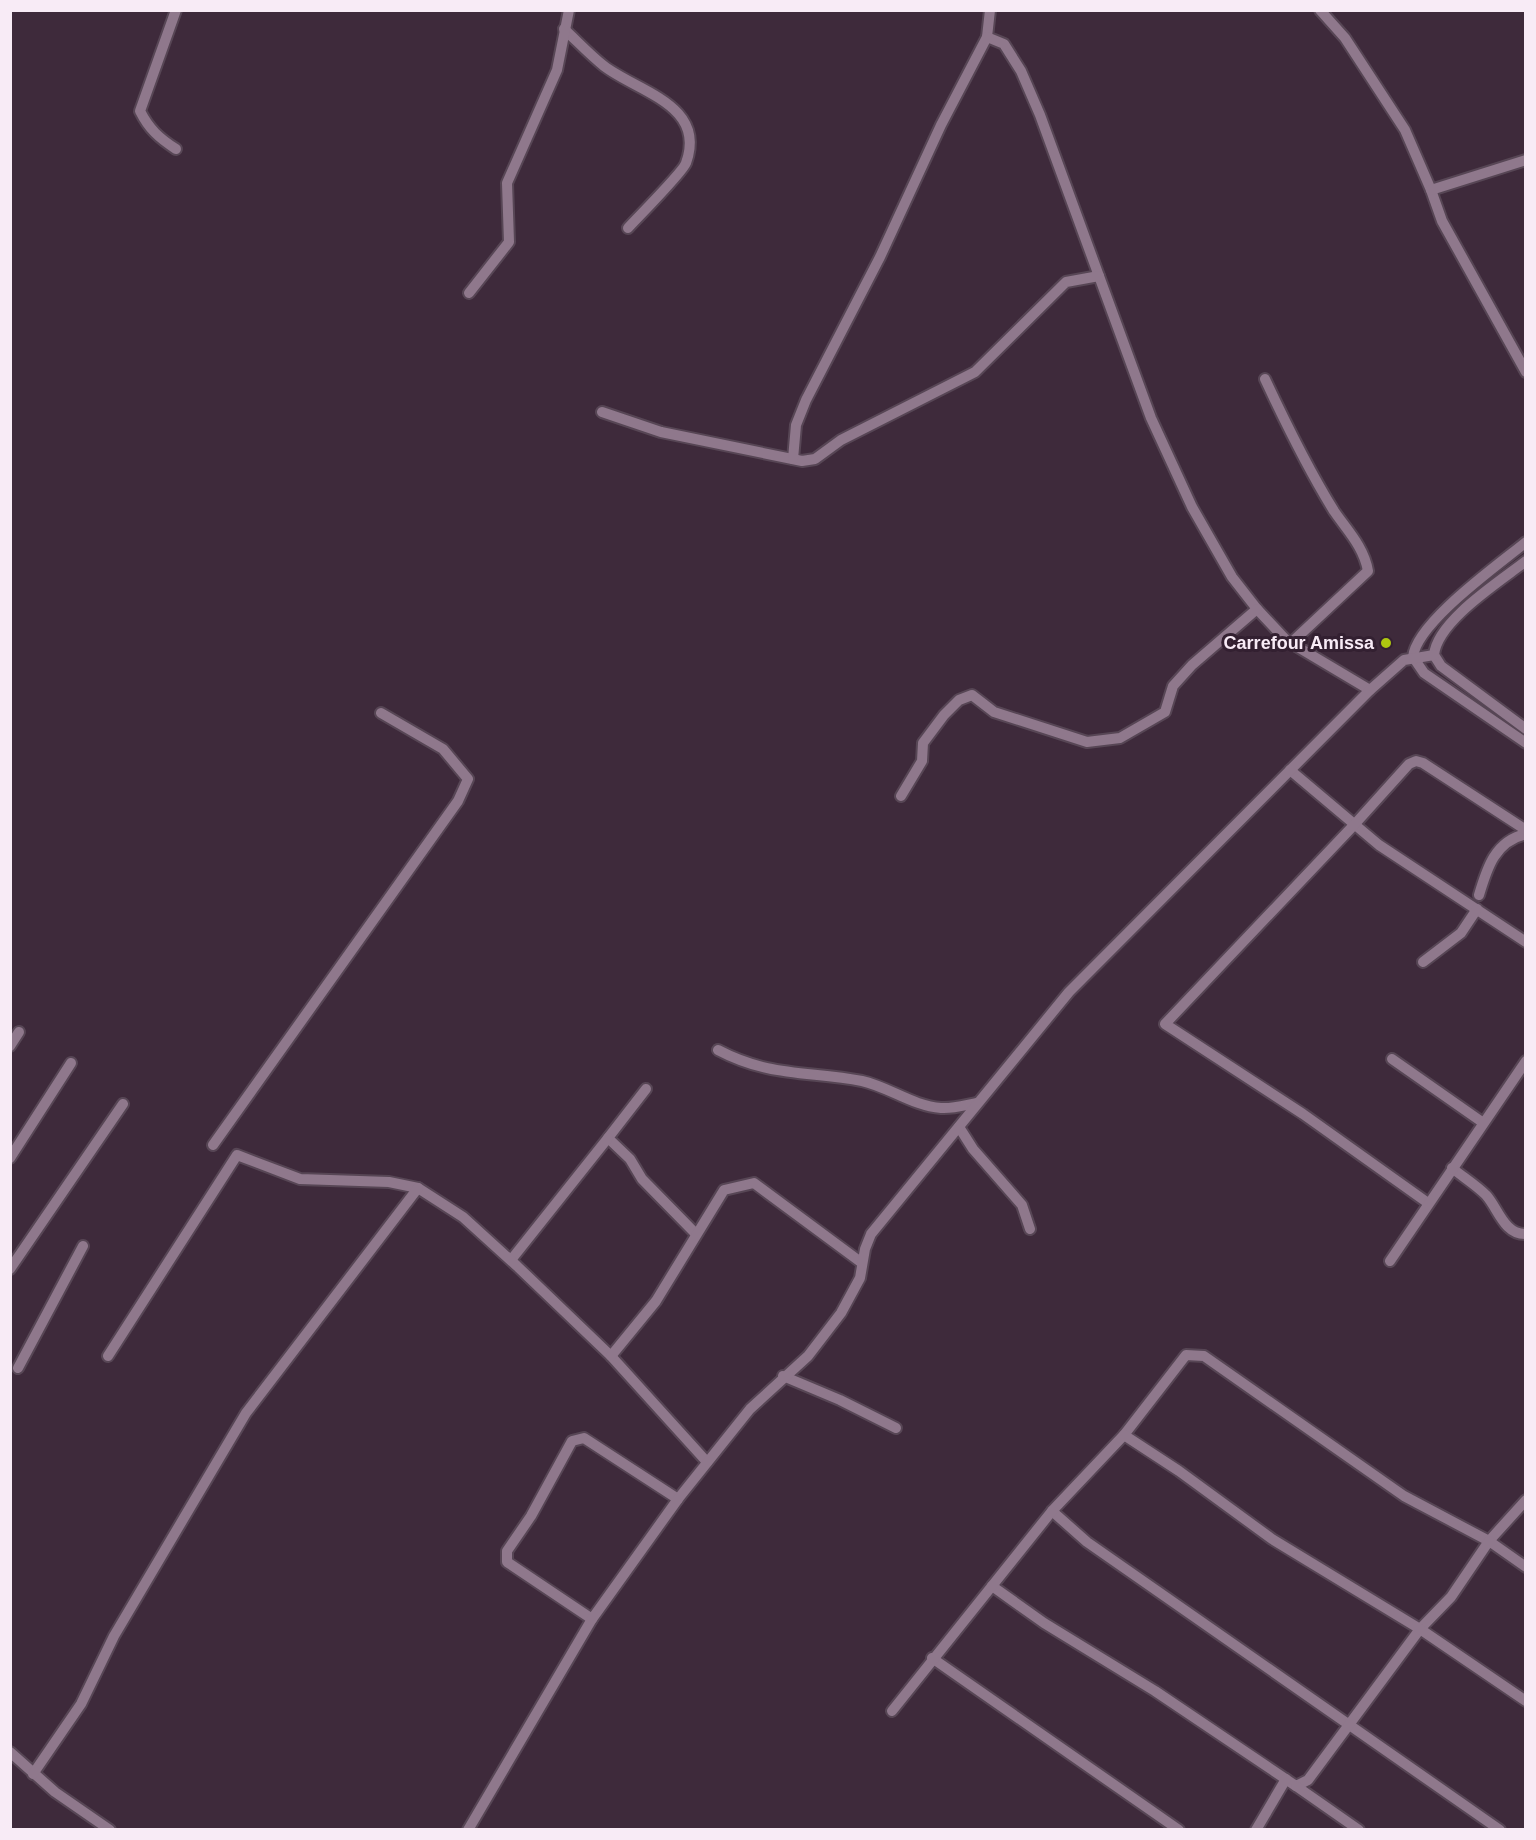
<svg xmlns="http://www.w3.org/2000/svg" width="1536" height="1840" font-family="Arial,sans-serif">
  <rect width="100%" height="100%" fill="#3e2a3b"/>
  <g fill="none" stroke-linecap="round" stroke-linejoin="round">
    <g stroke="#574655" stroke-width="14">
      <g id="minor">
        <path d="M990 10 987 37 1004 44 1021 71 1040 115 1151 418 1192 507 1232 577 1257 609 1286 640 1370 690"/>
        <path d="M1320 10 1345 38 1405 130 1431 190 1442 221 1526 372"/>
        <path d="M564 29C577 41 590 55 604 66 638 92 707 105 686 163 683 172 638 217 628 228"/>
        <path d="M176 149C159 138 149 129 140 111L176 10"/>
        <path d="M1431 190 1526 160"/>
        <path d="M469 293 509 242 507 183 557 70 569 10"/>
        <path d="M1265 379C1286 424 1308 469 1334 511 1347 530 1364 547 1368 571L1291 643"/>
        <path d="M602 412 661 432 802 461 815 459 841 440 975 372 1066 282 1099 276"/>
        <path d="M793 459 796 425 806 400 880 257 941 125 987 37"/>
        <path d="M1526 542C1498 565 1416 623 1413 657L1424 673 1526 743"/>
        <path d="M1526 561C1499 582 1437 621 1434 655L1441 666 1526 729"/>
        <path d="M1290 770 1379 845 1526 942"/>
        <path d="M901 796 922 761 923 743 944 715 959 700 972 695 994 712 1087 742 1120 738 1165 712 1173 686 1192 665 1257 609"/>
        <path d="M1479 895C1487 868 1495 841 1526 834"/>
        <path d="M1423 962 1461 933 1477 909"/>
        <path d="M10 1046 19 1032"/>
        <path d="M718 1050C769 1077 808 1071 862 1081 889 1087 913 1106 941 1108 952 1109 966 1105 977 1103"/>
        <path d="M1392 1059 1482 1122"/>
        <path d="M646 1089 608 1138 630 1159 642 1179 696 1234"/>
        <path d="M959 1127 973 1149 1022 1205 1030 1229"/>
        <path d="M213 1145 458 801 468 779 443 749 381 713"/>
        <path d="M10 1158 71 1063"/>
        <path d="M1452 1168C1463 1177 1476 1185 1486 1195 1498 1208 1504 1235 1526 1234"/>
        <path d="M1428 1203 1303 1114 1165 1024 1354 825 1409 764 1416 761 1423 763 1526 830"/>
        <path d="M511 1260 608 1138"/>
        <path d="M1390 1261 1526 1061"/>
        <path d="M10 1269 123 1104"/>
        <path d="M108 1356 237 1155 300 1179 389 1182 418 1188 463 1217 517 1266 611 1356 707 1462"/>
        <path d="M611 1356 656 1301 724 1190 754 1183 862 1263"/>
        <path d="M18 1368 83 1246"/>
        <path d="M783 1376 840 1400 896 1428"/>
        <path d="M1124 1435 1186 1355 1204 1356 1404 1496 1489 1541 1526 1500"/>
        <path d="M1052 1511 1087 1542 1500 1830"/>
        <path d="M992 1586 1044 1623 1155 1691 1296 1786 1308 1780 1420 1629 1451 1597 1489 1541 1526 1567"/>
        <path d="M592 1619 507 1562V1551L531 1516 572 1441 584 1438 678 1499"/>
        <path d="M932 1658 1179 1830"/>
        <path d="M892 1711 1052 1511 1124 1435 1179 1471 1272 1539 1420 1629 1526 1701"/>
        <path d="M10 1752 55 1792 110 1830"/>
        <path d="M33 1774 81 1704 114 1636 246 1413 418 1188"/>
        <path d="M1296 1786 1359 1830"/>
        <path d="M468 1830 592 1619 678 1499 750 1409 808 1356 841 1313 860 1278 865 1249 871 1234 1069 992 1370 690 1404 660 1434 655"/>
        <path d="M1256 1830 1286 1779"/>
      </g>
    </g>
    <use href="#minor" stroke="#8f788c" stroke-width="10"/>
  </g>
  <circle fill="#adc610" stroke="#332031" stroke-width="2" cx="1386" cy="643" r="6"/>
  <g text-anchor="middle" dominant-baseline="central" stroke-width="6" stroke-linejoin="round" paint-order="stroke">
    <g font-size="18" font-weight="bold" fill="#f8ebf6" stroke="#332031" text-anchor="end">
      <text x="1374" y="643">Carrefour Amissa</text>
    </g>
  </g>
  <rect width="1536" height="1840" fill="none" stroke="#f8ebf6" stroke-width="24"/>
</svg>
